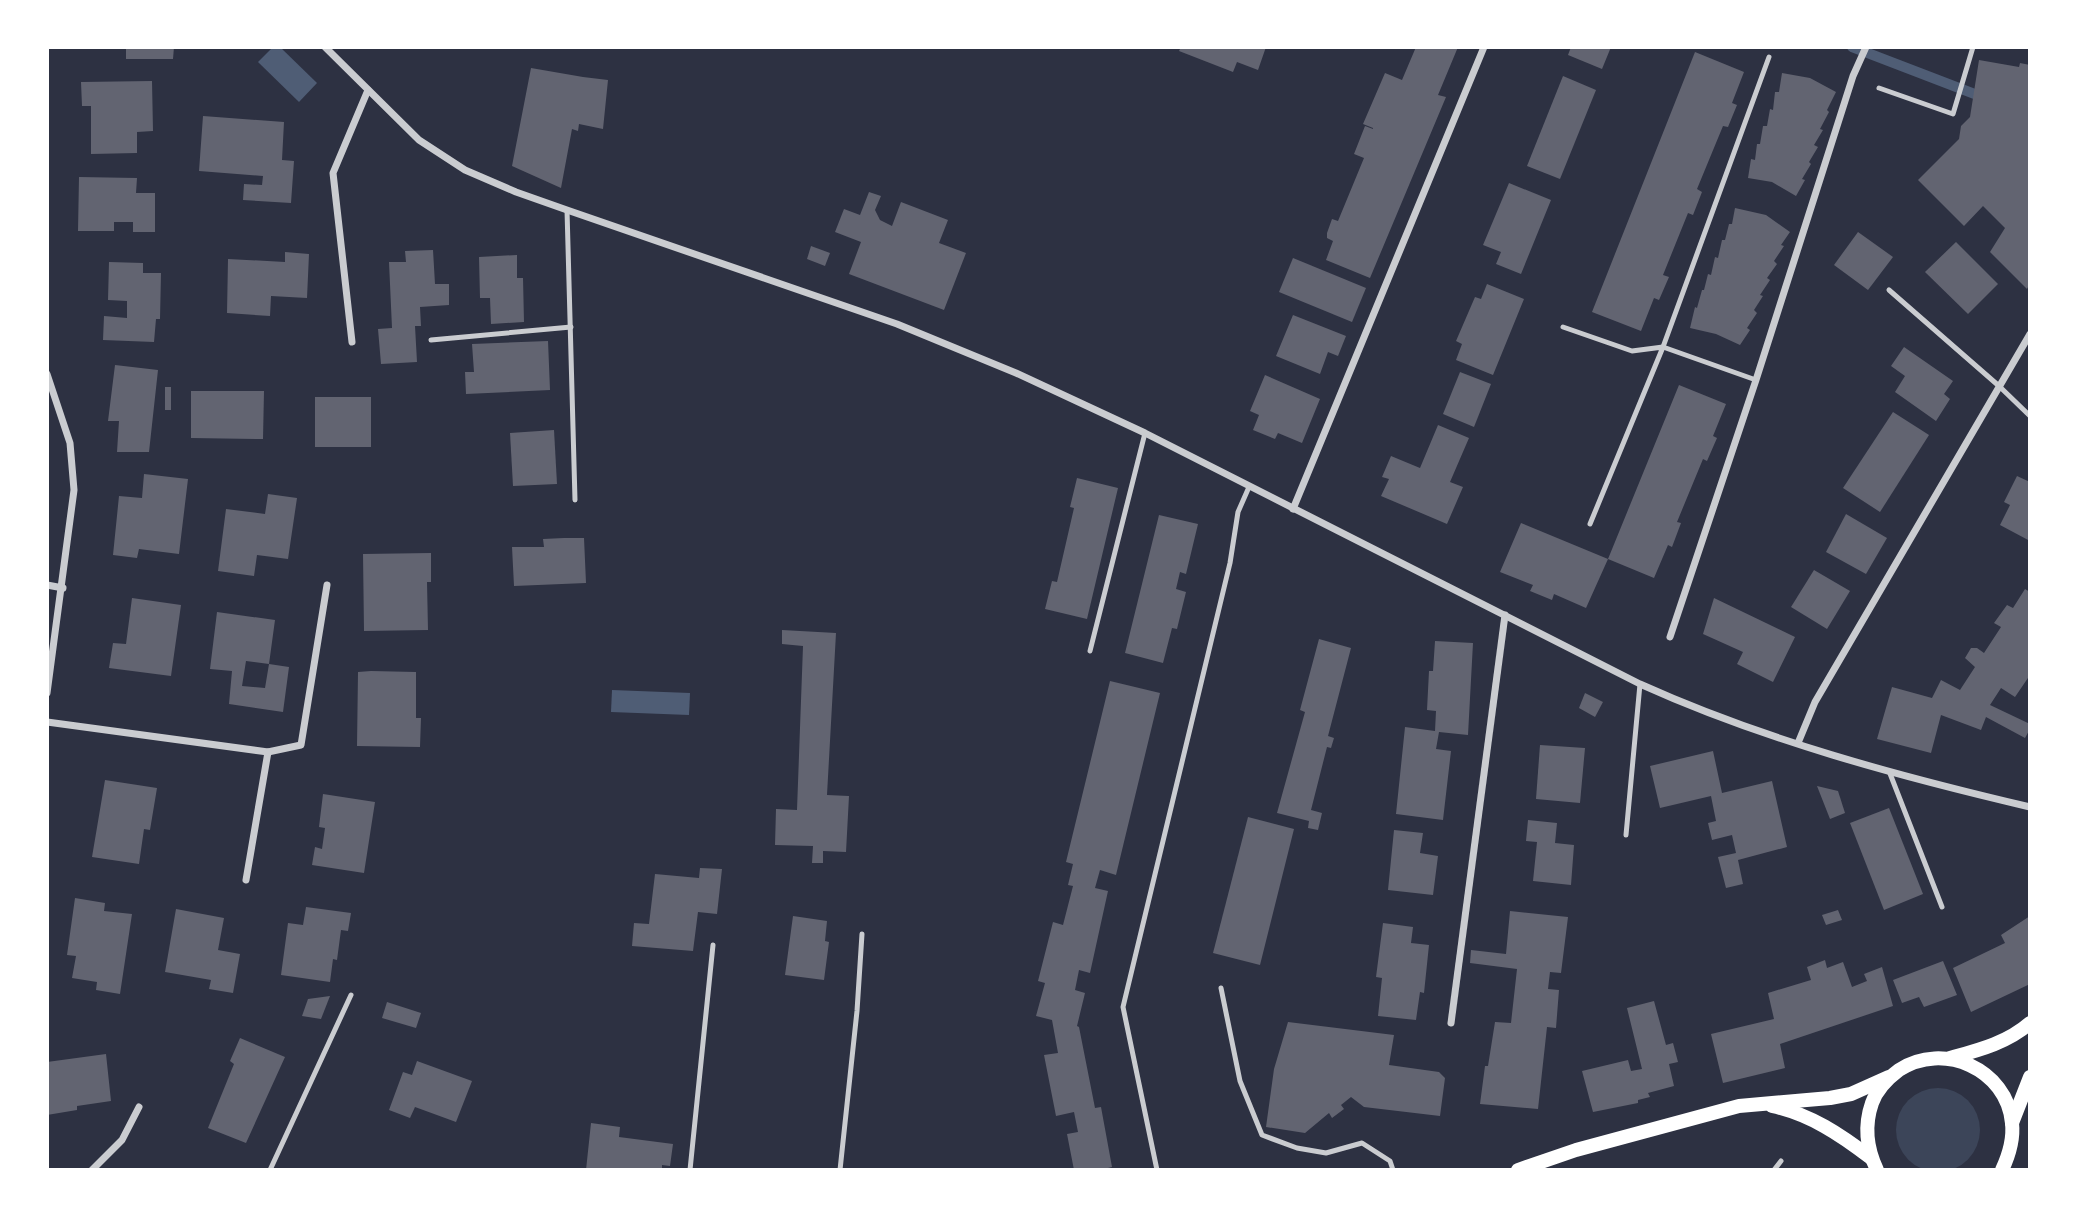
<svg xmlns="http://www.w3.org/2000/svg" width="2077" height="1217" font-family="Montserrat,sans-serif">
  <rect width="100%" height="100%" fill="#2d3142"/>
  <circle fill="#3c4559" cx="1938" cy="1130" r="42"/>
  <g fill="#4f5d75">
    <path d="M273 47H280L317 83 299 102 258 62Z"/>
    <path d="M612 690 690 693 689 715 611 712Z"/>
  </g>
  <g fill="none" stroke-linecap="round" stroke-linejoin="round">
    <path stroke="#4f5d75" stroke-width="10" d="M1852 47 1985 98"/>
  </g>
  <g fill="#626471" fill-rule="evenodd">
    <path d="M126 47H174L173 59H126Z"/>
    <path d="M1181 47H1266L1258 70 1237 62 1233 72 1179 51Z"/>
    <path d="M1416 47H1458L1438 95 1446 97 1370 278 1326 260 1333 241 1327 238V233L1332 219 1338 221 1364 158 1354 154 1365 126 1373 129V128L1363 124 1385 73 1402 80Z"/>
    <path d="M1571 47H1611L1602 69 1568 55Z"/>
    <path d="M1695 52 1744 72 1732 103 1737 105 1728 127 1723 126 1697 189 1702 192 1693 215 1688 213 1663 275 1669 277 1659 300 1654 298 1641 331 1592 312Z"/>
    <path d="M1979 60 2019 67 2020 63 2030 65V283L2027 289 1990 252 2005 228 1983 206 1964 226 1918 180 1959 139 1961 126 1970 117Z"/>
    <path d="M531 68 583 77 608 80 603 129 579 124 578 131 572 129 561 188 512 166Z"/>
    <path d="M1782 73 1810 78 1836 92 1827 110 1829 112 1820 129 1823 130 1814 145 1818 147 1809 162 1811 164 1802 179 1805 180 1796 196 1772 182 1748 178 1751 159 1755 160 1757 144H1760L1763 126H1767L1770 109 1773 110 1775 92H1779Z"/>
    <path d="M1563 76 1596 90 1560 179 1527 166Z"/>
    <path d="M152 81 153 131 137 132V153L91 154V106H82L81 82Z"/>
    <path d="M203 116 284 122 282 160 294 161 291 203 243 200 244 184 262 185 263 176 199 171Z"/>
    <path d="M79 177 137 178 136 193H155V232H133V222H114V231H78Z"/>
    <path d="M1509 183 1551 200 1521 274 1496 264 1501 252 1483 245Z"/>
    <path d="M869 192 881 196 875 210 880 220 892 226 901 202 948 220 939 243 966 253 944 310 849 274 861 242 835 232 844 209 860 215Z"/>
    <path d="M1735 208 1766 215 1790 232 1781 245 1784 246 1774 261 1777 264 1767 278 1770 280 1760 295 1763 296 1754 310 1757 313 1747 328 1750 330 1740 345 1716 334 1690 328 1695 307 1697 308 1702 290H1704L1708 274 1711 275 1715 257 1718 258 1722 240H1725L1729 224H1732Z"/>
    <path d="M1858 232 1893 257 1868 290 1834 265Z"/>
    <path d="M1956 242 1998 284 1968 314 1925 272Z"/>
    <path d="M811 246 830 253 825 266 807 259Z"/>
    <path d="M433 250 435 284H449V305L420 307 421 326H415L417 362 381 364 378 329 392 328 389 262H406L405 251Z"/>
    <path d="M285 252 309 254 307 298 271 296 270 316 227 313 228 259 285 262Z"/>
    <path d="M517 255V278H523L524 322 491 324 490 298H480L479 257Z"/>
    <path d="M1293 258 1366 288 1352 322 1279 292Z"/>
    <path d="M109 262 143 263V273H161L160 319H156L154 342 103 340 104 316 127 318V301L108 300Z"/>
    <path d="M1487 284 1524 299 1493 375 1456 360 1462 344 1456 341 1475 297 1481 299Z"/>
    <path d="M1293 315 1346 336 1338 356 1328 352 1320 374 1276 356Z"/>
    <path d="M548 341 550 390 466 394 465 372H474L472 344Z"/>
    <path d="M1904 347 1953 381 1944 394 1950 399 1936 421 1895 392 1905 376 1891 366Z"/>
    <path d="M115 365 158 370 149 452H117L119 421H108Z"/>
    <path d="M1460 372 1491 384 1474 427 1443 414Z"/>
    <path d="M1265 375 1320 399 1302 443 1278 433 1275 439 1253 430 1259 415 1250 411Z"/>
    <path d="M1679 385 1726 404 1713 436 1717 438 1707 461 1703 459 1677 522 1681 523 1672 547 1668 545 1654 578 1608 559Z"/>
    <rect x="165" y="387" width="6" height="23"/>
    <path d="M191 391H264L263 439 191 438Z"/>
    <rect x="315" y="397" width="56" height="50"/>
    <path d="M1893 412 1929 435 1880 512 1843 488Z"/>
    <path d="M1438 425 1469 438 1450 482 1463 487 1447 524 1381 496 1389 479 1382 477 1391 456 1420 468Z"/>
    <path d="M554 430 557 484 513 486 510 433Z"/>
    <path d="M144 474 188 479 179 554 139 549 137 558 113 555 119 496 142 498Z"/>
    <path d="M2017 476 2030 482V541L2000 525 2010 505 2004 502Z"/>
    <path d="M1077 478 1118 488 1087 619 1045 609 1052 581 1057 582 1074 508 1070 507Z"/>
    <path d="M268 494 297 498 288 559 257 555 254 576 218 571 226 509 265 514Z"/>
    <path d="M1846 514 1887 538 1866 574 1826 552Z"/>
    <path d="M1159 515 1198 524 1186 574 1180 572 1176 589 1186 592 1177 629 1172 628 1163 663 1125 653Z"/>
    <path d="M1521 523 1608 559 1586 608 1554 594 1552 600 1530 591 1533 585 1500 572Z"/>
    <path d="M564 538H584L586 583 514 586 512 547H544L543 539Z"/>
    <path d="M431 553V582H427L428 630 364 631 363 554Z"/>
    <path d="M1814 570 1850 591 1827 629 1791 607Z"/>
    <path d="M2025 589 2030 592V675L2015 697 2001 688 1990 705 2030 724V729L2025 738 1986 717 1981 730 1941 715 1931 753 1877 739 1892 687 1932 698 1941 680 1960 690 1975 667 1965 658 1971 648H1977L1984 653 2001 627 1994 623 2007 605 2013 608Z"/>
    <path d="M132 598 181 605 171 676 109 668 113 643 126 644Z"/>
    <path d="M1714 598 1795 637 1773 682 1737 664 1743 652 1703 634Z"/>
    <path d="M217 612 275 620 269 664 289 667 283 712 229 704 232 671 210 669ZM246 661 269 664 265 688 242 686Z"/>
    <path d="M782 630 836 633 827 795 849 796 846 852 823 851V863H812L813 846 775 845 776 809 797 810 803 646 782 644Z"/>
    <path d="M1319 639 1351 648 1328 736 1334 738 1331 748 1327 747 1311 810 1322 813 1318 830 1308 828 1309 821 1277 813 1305 712 1300 710Z"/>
    <path d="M1435 641 1473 643 1468 735 1439 732 1436 749 1451 751 1443 820 1396 814 1405 727 1435 731 1436 711 1427 710 1429 671H1433Z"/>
    <path d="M371 671 416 672V718H421L420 747 357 746 358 672Z"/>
    <path d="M1110 681 1160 693 1116 875 1100 870 1095 888 1108 891 1090 973 1079 970 1075 990 1085 993 1077 1026 1079 1027 1095 1108 1101 1107 1112 1167 1108 1168V1170H1074L1067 1134 1078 1132 1074 1112 1056 1116 1044 1055 1058 1053 1052 1020 1036 1016 1045 983 1038 981 1053 922 1063 925 1073 886 1068 885 1073 864 1066 862Z"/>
    <path d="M1585 693 1603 702 1595 717 1579 708Z"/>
    <path d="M1540 745 1585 748 1580 803 1536 799Z"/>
    <path d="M1713 751 1722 793 1772 781 1787 847 1738 860 1743 884 1726 888 1718 857 1736 853 1732 835 1712 840 1708 823 1716 821 1711 796 1660 808 1650 766Z"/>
    <path d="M105 780 157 788 150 830 144 829 139 864 92 857Z"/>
    <path d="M1817 786 1838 791 1845 813 1830 819Z"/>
    <path d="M323 794 375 802 364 873 312 865 315 847 322 849 325 828 319 827Z"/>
    <path d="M1889 808 1923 894 1884 910 1850 823Z"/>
    <path d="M1248 817 1294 829 1260 965 1213 953Z"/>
    <path d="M1528 820 1557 823 1555 843 1574 845 1571 885 1533 881 1537 842 1526 841Z"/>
    <path d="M1394 830 1423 833 1420 853 1438 856 1433 895 1388 890Z"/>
    <path d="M700 868 722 869 717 914 698 912 693 951 632 946 634 923 649 924 655 874 699 878Z"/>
    <path d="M75 898 105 903 104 911 132 914 120 994 96 990 97 982 72 978 76 956 67 955Z"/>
    <path d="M306 907 351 913 348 931 341 930 337 960 333 959 330 982 281 975 288 923 303 925Z"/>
    <path d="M176 909 224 918 218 950 240 954 233 993 209 989 211 980 165 972Z"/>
    <path d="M1838 910 1842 920 1826 925 1822 915Z"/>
    <path d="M1510 911 1568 917 1561 973 1550 972 1548 989 1559 990 1556 1028 1547 1027 1538 1109 1480 1104 1485 1066H1488L1495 1022 1511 1023 1517 969 1470 963 1471 950 1506 954Z"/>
    <path d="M793 916 827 921 825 941 829 942 824 980 785 975Z"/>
    <path d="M2030 916V984L1971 1012 1953 968 2005 943 2001 935Z"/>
    <path d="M1383 923 1413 927 1411 943 1429 945 1424 993 1420 992 1416 1020 1378 1016 1382 978 1376 977Z"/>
    <path d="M1825 960 1827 968 1843 962 1852 987 1867 981 1864 974 1882 967 1893 1006 1780 1044 1785 1068 1723 1083 1711 1034 1774 1019 1768 993 1811 980 1807 967Z"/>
    <path d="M1943 961 1957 995 1924 1007 1919 997 1902 1003 1893 980Z"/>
    <path d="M330 996 321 1019 302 1016 308 999Z"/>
    <path d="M1654 1001 1666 1045 1673 1043 1678 1062 1669 1064 1674 1086 1648 1093 1650 1097 1638 1100V1103L1593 1112 1582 1071 1628 1060 1631 1071 1642 1069 1627 1008Z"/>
    <path d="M387 1002 421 1013 416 1028 382 1018Z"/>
    <path d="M1288 1022 1394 1035 1389 1065 1439 1072 1445 1078 1440 1116 1364 1107 1351 1097 1341 1105 1344 1109 1332 1118 1329 1113 1305 1133 1266 1127 1274 1069Z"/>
    <path d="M240 1038 285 1057 246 1143 208 1128 234 1064 230 1061Z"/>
    <path d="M106 1054 111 1101 77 1106V1110L47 1115V1062Z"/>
    <path d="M417 1061 472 1081 456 1122 415 1107 410 1118 389 1110 403 1072 412 1075Z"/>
    <path d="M591 1123 620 1127 619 1137 673 1144 670 1166 662 1165V1170H586Z"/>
  </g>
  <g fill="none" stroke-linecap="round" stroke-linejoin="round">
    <g stroke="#caccd0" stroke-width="5">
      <path d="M1879 88 1953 114 1973 47"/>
      <path d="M567 210 575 500"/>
      <path d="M1889 290 1999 386 2030 416"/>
      <path d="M1563 327 1632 351 1663 347 1590 524"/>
      <path d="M431 340 571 327"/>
      <path d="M1756 380 1663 347 1769 57"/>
      <path d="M1090 651 1145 433"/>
      <path d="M1889 771 1942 907"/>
      <path d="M1626 835 1640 684"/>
      <path d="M1221 988 1240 1081 1262 1135 1297 1148 1326 1153 1362 1143 1390 1161 1393 1170"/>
      <path d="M270 1170 351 995"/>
      <path d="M690 1170 713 945"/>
      <path d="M840 1170 857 1011 862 934"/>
      <path d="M1157 1170 1123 1007 1230 563 1238 512 1249 487"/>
      <path d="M1774 1170 1781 1161"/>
    </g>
    <g stroke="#caccd0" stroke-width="7">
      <path d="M325 47 419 140 465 170 516 192 567 210 897 324 1016 373 1145 433 1640 684C1764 740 1898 776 2030 807"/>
      <path d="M352 342 333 173 368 90"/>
      <path d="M47 374 70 443 74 490 47 693"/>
      <path d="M1293 509 1484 47"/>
      <path d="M47 585 63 588"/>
      <path d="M1670 637 1756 380 1853 76 1866 47"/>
      <path d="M47 722 268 752 301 745 327 585"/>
      <path d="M1798 743 1815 702 2030 334"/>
      <path d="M246 880 268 752"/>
      <path d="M1451 1023 1505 615"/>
      <path d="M92 1170 122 1140 139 1107"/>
    </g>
    <g stroke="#fff" stroke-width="14">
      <path d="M1950 1058C1979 1050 2007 1043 2030 1023"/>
      <path d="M1772 1106C1810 1114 1841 1135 1871 1158"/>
      <path d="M2012 1123 2030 1077"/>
      <path d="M1518 1170 1576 1150 1739 1106 1830 1098 1851 1094 1889 1077"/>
      <path d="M1877 1170C1866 1147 1864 1126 1872 1103 1877 1089 1887 1079 1899 1070 1943 1041 2007 1069 2012 1123 2014 1140 2009 1155 2002 1170"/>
    </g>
  </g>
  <rect width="2077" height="1217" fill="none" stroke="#ffffff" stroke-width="98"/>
</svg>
